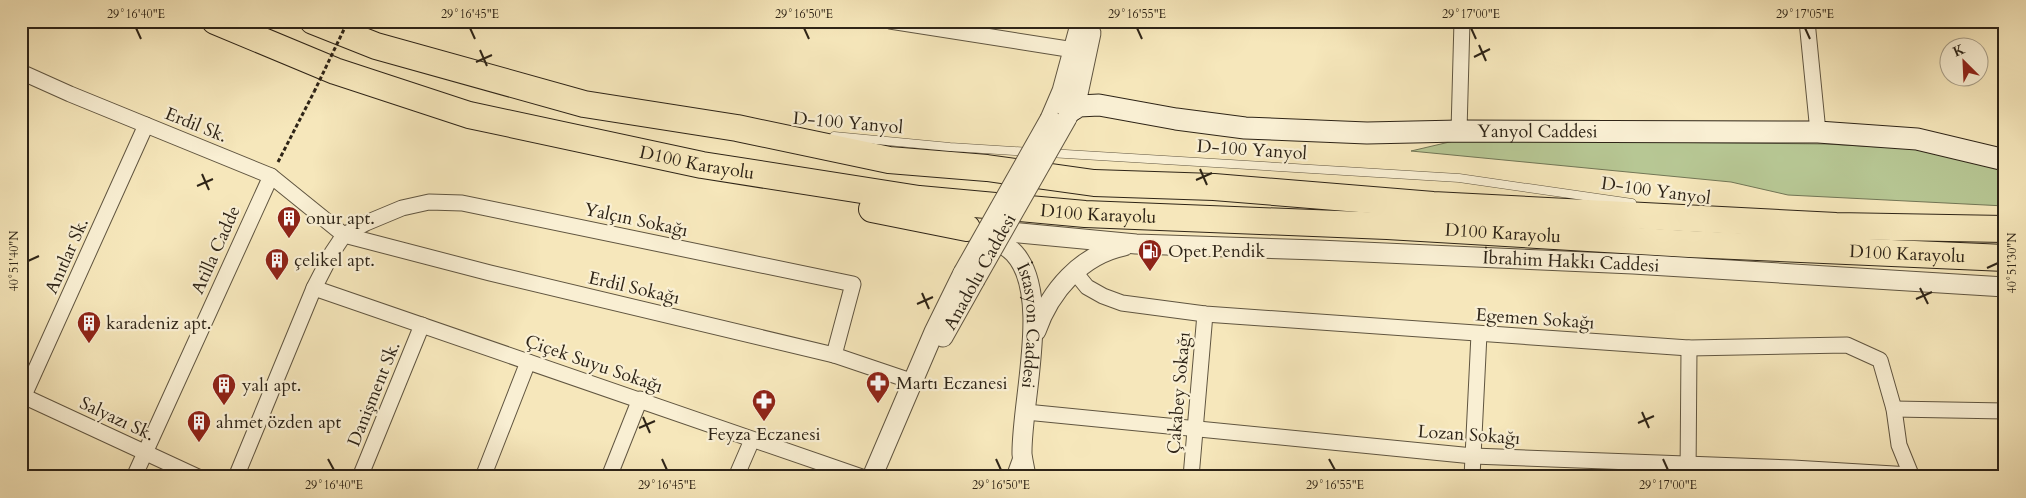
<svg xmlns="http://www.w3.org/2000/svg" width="2026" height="498" font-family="Cardo,serif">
  <rect width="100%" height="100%" fill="#f6e7bb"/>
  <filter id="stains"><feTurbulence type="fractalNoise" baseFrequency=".004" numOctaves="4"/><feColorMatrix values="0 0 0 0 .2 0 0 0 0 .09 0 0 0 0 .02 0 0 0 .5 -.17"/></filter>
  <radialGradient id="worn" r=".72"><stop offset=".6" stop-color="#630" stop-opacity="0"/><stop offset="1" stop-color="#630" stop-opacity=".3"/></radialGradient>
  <path fill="#b7c794" stroke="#727656" d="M1458 140 1826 144 1934 150 2005 168V206L1788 195 1731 182 1411 151Z"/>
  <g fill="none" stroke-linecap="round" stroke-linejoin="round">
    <g stroke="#605540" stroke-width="9">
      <g id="service">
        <path d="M834 136 950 147 1030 152"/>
        <path d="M1049 153 1459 178 1632 203"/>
      </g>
    </g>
    <g stroke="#605540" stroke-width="17">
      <g id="minor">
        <path d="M890 21 1074 50"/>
        <path d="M1807 21 1818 132"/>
        <path d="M21 72 70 94 271 176 344 235 490 273 834 355 914 382"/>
        <path d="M1459 131 1462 21"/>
        <path d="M1074 271 1087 287 1103 296 1122 303 1205 314 1689 348 1847 345 1880 360 1894 409 1899 445 1912 477"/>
        <path d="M314 288 862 477"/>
        <path d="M21 395 198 477"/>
        <path d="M21 402 146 125"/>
        <path d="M1894 409 2005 411"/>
        <path d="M1026 412 1473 456 1793 468 1911 475"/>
        <path d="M134 477 271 176"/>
        <path d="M236 477 314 288 332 253 344 235 366 223 402 208 429 202 462 203 853 284 834 355"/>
        <path d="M360 477 422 325"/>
        <path d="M483 477 528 362"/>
        <path d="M609 477 640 399"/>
        <path d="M736 477 752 440"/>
        <path d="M1014 477 1022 455"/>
        <path d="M1191 477 1205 314"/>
        <path d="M1472 477 1479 334"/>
        <path d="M1688 477 1689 348"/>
      </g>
    </g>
    <g stroke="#605540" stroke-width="21">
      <g id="tertiary">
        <path d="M1067 118 1078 94 1091 33"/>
        <path d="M1050 119 1062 91 1081 21"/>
        <path id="s1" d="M988 230 1136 244 1318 250 1633 264 2005 287"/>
        <path id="s2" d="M982 234C994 239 1005 244 1014 253 1052 294 1021 402 1022 454 1023 462 1025 470 1026 477"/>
        <path d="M1036 331C1050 291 1081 255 1124 246"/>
        <path d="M943 337 975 280"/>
        <path d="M872 477 934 332 963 273"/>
      </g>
    </g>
    <g stroke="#2e2417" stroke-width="23">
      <g id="secondary">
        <path id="s3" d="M1071 111 1079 106 1099 105 1176 119 1245 128 1367 133 1459 131 1818 132 1917 139 2005 160"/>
      </g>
    </g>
    <g stroke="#2e2417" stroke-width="28">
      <g id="trunk">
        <path id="s4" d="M215 21 335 71 469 115 702 165 919 199 1085 214 1387 226 1689 244 2005 258"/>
        <path d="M313 21 376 46 584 104 737 128 889 160 987 168 1094 183 1214 187 1433 205 1836 226 2005 229"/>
        <path d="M872 209 967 228"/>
      </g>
    </g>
    <path stroke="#2e2417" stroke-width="3" stroke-dasharray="4 2.5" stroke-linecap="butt" d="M278 162 314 92"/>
    <use href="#service" stroke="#f9efd3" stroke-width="8"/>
    <use href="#minor" stroke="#f9efd3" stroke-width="15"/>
    <use href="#tertiary" stroke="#f9efd3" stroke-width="19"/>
    <use href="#secondary" stroke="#f9efd3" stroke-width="21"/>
    <use href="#trunk" stroke="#f6e7bb" stroke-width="26"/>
    <g stroke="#605540" stroke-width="21" stroke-linecap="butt">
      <g id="tertiary-bridge">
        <path d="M963 273 1050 119"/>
        <path d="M975 280 1067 118"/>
      </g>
    </g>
    <path stroke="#2e2417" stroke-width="3" stroke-dasharray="4 2.5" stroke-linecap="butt" d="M314 92 348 21"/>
    <use href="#tertiary-bridge" stroke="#f9efd3" stroke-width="19"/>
  </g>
  <path fill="none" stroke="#2e2417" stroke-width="2" d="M136 28 141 39M470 28 475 39M804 28 809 39M1137 28 1142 39M1471 28 1476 39M1805 28 1810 39M1479 45 1486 61M480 50 487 66M1474 57 1490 49M476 62 492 55M1200 169 1207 185M202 174 209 190M1196 180 1212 173M197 186 213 179M28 261 39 256M1987 268 1998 263M1920 288 1928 304M922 293 929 309M1916 299 1932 292M917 304 933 297M1642 412 1649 428M643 417 650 433M1638 423 1654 416M639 428 655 421M328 459 334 470M662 459 667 470M996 459 1001 470M1329 459 1335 470M1663 459 1668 470"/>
  <defs>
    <g id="building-pin" transform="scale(1.25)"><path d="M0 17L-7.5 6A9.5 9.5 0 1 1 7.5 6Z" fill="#8f2418" stroke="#f9efd3"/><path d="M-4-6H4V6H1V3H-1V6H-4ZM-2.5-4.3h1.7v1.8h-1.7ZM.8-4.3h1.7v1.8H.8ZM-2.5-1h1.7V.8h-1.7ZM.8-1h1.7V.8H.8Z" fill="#fff"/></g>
    <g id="fuel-pin" transform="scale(1.25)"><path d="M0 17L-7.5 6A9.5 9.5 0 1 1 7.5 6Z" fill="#8f2418" stroke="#f9efd3"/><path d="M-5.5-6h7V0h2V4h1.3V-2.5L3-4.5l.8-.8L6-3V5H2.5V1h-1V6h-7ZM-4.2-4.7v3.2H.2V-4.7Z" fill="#fff"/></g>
    <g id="pharmacy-pin" transform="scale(1.25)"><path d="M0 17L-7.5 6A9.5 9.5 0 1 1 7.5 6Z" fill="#8f2418" stroke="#f9efd3"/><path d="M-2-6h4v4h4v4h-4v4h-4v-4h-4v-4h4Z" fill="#fff"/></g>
  </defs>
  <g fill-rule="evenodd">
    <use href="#building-pin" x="289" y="218"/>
    <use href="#fuel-pin" x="1150" y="251"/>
    <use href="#building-pin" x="277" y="260"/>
    <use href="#building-pin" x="89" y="323"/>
    <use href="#pharmacy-pin" x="878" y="383"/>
    <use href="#building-pin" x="224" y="385"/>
    <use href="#pharmacy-pin" x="764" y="401"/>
    <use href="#building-pin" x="199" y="422"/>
  </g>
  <g text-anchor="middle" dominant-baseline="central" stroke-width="4.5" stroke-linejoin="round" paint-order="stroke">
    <g font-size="18" fill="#2e2417" stroke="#f9efd3">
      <text transform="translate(848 123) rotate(5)">D-100 Yanyol</text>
      <text transform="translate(196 125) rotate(22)">Erdil Sk.</text>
      <text stroke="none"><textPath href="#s3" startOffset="470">Yanyol Caddesi</textPath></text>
      <text transform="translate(1252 150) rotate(4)">D-100 Yanyol</text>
      <text stroke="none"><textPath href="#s4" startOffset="504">D100 Karayolu</textPath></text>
      <text transform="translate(1656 191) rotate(8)">D-100 Yanyol</text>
      <text stroke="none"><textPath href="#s4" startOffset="909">D100 Karayolu</textPath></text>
      <text transform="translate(636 220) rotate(12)">Yalçın Sokağı</text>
      <text stroke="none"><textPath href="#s4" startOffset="1314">D100 Karayolu</textPath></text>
      <text transform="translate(216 250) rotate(-66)">Atilla Cadde</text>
      <text stroke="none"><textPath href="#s4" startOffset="1719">D100 Karayolu</textPath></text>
      <text transform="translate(67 256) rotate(-66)">Anıtlar Sk.</text>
      <text stroke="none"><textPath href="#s1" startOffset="584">İbrahim Hakkı Caddesi</textPath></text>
      <text transform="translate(980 272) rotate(-61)">Anadolu Caddesi</text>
      <text transform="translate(634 288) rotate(13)">Erdil Sokağı</text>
      <text transform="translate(1535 319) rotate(4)">Egemen Sokağı</text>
      <text stroke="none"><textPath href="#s2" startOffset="114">İstasyon Caddesi</textPath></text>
      <text transform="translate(594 364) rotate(19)">Çiçek Suyu Sokağı</text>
      <text transform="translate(1179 393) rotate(-85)">Çakabey Sokağı</text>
      <text transform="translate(374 394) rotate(-68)">Danişment Sk.</text>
      <text transform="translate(117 419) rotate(25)">Salyazı Sk.</text>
      <text transform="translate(1469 435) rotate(4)">Lozan Sokağı</text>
    </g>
    <g font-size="18" fill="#2e2417" stroke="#f9efd3" text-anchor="start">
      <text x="306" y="218">onur apt.</text>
      <text x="1168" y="251">Opet Pendik</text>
      <text x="294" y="260">çelikel apt.</text>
      <text x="106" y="323">karadeniz apt.</text>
      <text x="896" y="383">Martı Eczanesi</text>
      <text x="242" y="385">yalı apt.</text>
      <text x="216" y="422">ahmet özden apt</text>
      <text x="764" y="434" text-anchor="middle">Feyza Eczanesi</text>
    </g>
  </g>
  <rect width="2026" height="498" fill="none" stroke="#f6e7bb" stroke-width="55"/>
  <g transform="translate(1964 62) rotate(336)"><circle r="24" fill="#f9efd3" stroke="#a89e88"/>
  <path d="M0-4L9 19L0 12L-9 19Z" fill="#8f2418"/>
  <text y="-8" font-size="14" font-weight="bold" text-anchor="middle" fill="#2e2417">K</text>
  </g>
  <rect x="28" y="28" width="1970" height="442" fill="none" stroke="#2e2417" stroke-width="2"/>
  <g font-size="12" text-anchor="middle" fill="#2e2417">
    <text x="136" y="18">29°16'40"E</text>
    <text x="470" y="18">29°16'45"E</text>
    <text x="804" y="18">29°16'50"E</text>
    <text x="1137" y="18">29°16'55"E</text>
    <text x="1471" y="18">29°17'00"E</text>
    <text x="1805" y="18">29°17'05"E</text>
    <text transform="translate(14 261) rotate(-90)" y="4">40°51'40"N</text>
    <text transform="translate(2012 263) rotate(-90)" y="4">40°51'30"N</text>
    <text x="334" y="489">29°16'40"E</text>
    <text x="667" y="489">29°16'45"E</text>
    <text x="1001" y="489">29°16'50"E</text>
    <text x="1335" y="489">29°16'55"E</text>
    <text x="1668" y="489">29°17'00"E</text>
  </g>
  <rect width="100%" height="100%" filter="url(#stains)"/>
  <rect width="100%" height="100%" fill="url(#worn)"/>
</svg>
